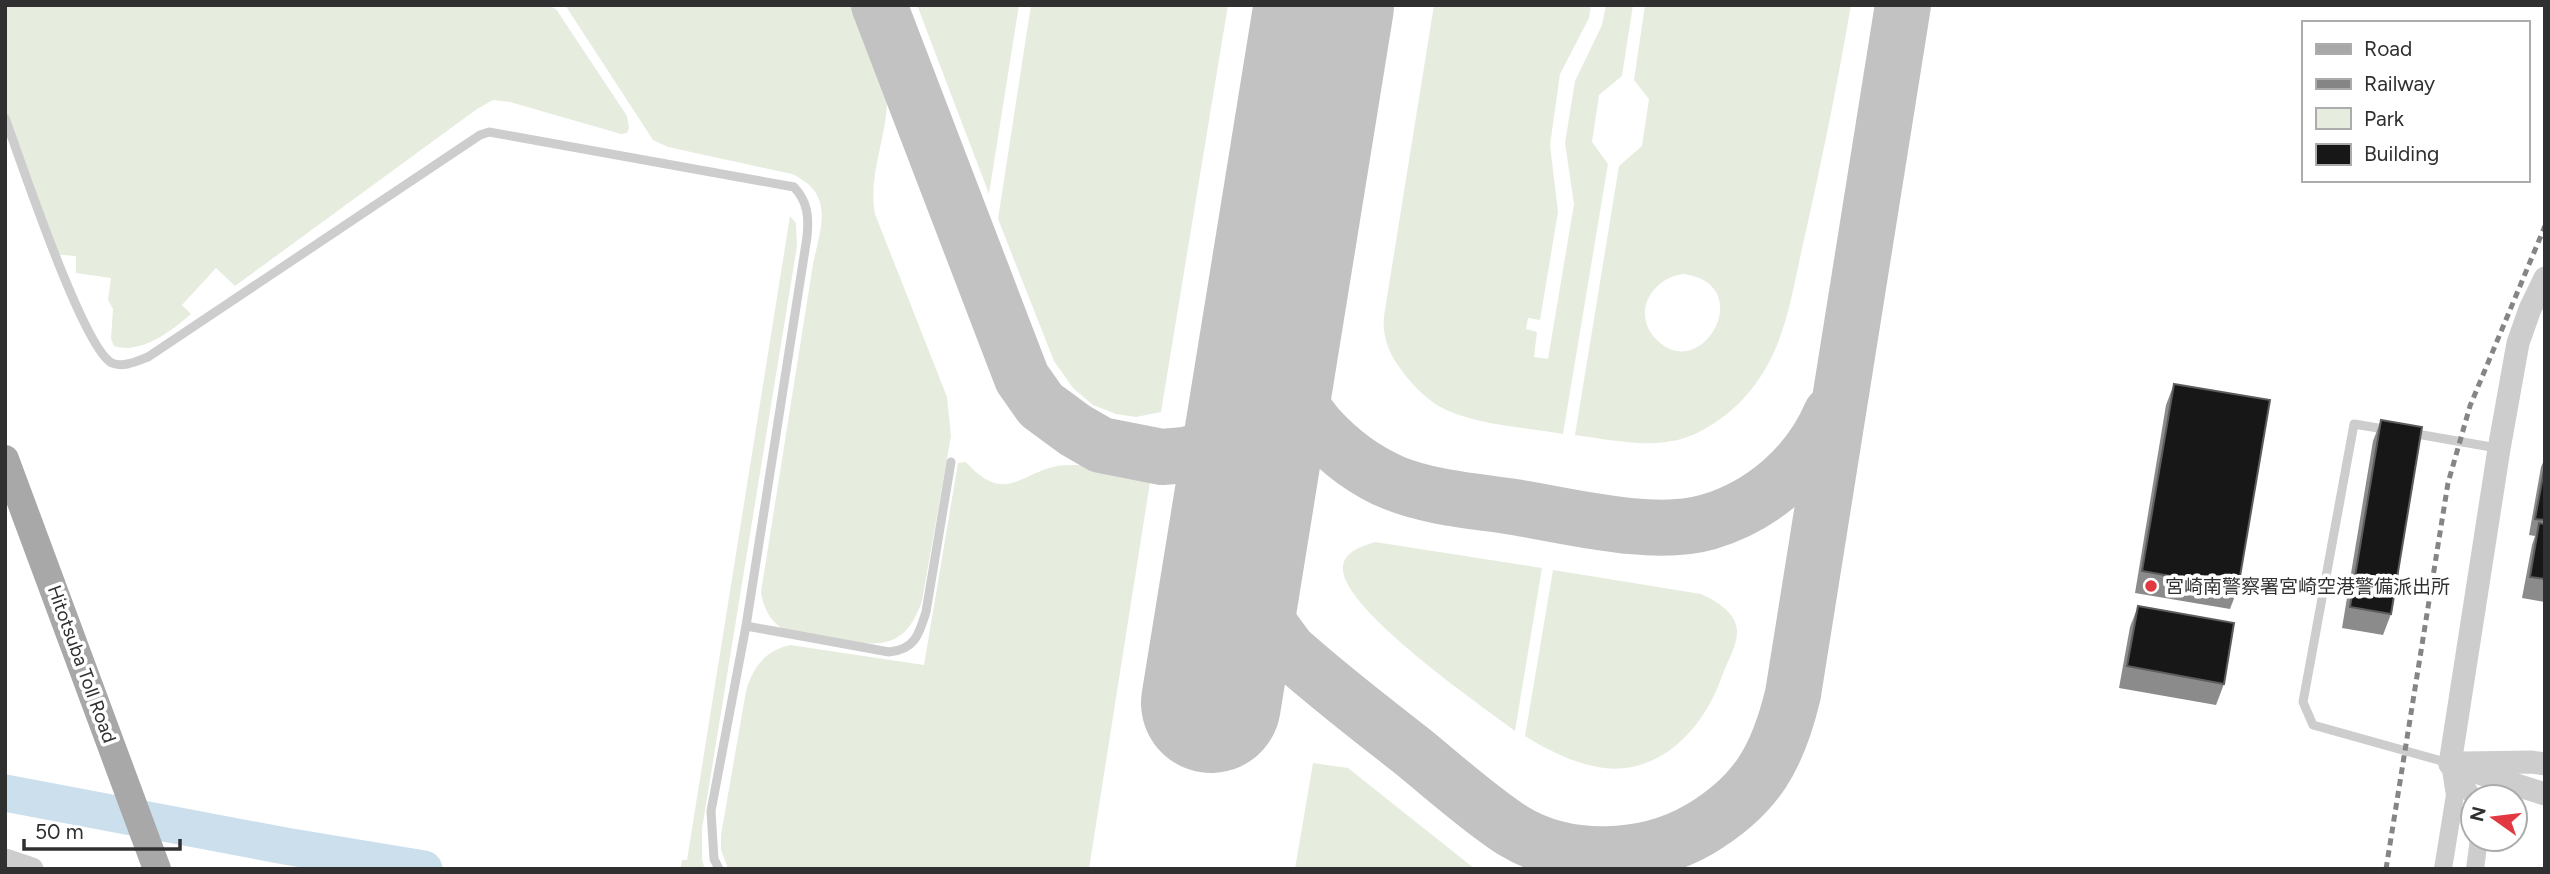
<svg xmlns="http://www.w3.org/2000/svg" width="2550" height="874" font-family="Figtree,'Noto Sans JP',sans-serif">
  <rect width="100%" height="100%" fill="#fff"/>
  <g fill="#e6eddf" fill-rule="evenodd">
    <path d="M5 5H547L556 9 627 116 629 128 627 133 621 134 510 102 493 100 477 109 235 286 216 268 182 305 191 314C172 331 140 355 114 346L111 339 113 309 108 300 111 278 76 273V256L51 254 5 132Z"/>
    <path d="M565 5H856C868 36 888 72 887 105 885 141 868 178 875 214L947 397 951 436 922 601C906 647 883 647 840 640 822 637 804 634 786 631 771 623 763 608 761 592L813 264C821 226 835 194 792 174L668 147 653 140Z"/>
    <path d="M917 5H1019L989 194Z"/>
    <path d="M1031 5H1228L1161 412 1136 417 1116 414 1093 405 1073 388 1054 361 998 219Z"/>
    <path d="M1434 5H1591L1589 18 1560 74 1550 145 1558 212 1540 320 1528 318 1526 329 1537 332 1534 357 1548 359 1574 204 1565 143 1575 81 1602 25 1606 5H1633L1622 76 1599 95 1592 142 1608 164 1563 434C1525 427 1470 425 1437 405 1423 396 1411 383 1402 371 1389 354 1382 337 1384 316Z"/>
    <path d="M1645 5H1851C1837 86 1821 165 1803 244 1795 280 1789 319 1774 352 1758 388 1731 417 1695 434 1658 451 1613 440 1575 435L1619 166 1642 146 1649 99 1634 80ZM1683 274C1761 284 1699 389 1654 337 1632 311 1653 278 1683 274Z"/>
    <path d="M790 216 796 223 797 246 702 829V860L705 869H680L682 860H687Z"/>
    <path d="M966 462C1009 510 1023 465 1070 465 1097 464 1125 471 1151 476L1089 869H728L721 850V835L746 691C753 667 765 651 790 645L924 665 958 463Z"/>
    <path d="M1375 542 1542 568 1515 731C1482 706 1337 606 1343 566 1345 551 1363 546 1375 542Z"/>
    <path d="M1553 570 1701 594C1714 600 1732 610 1736 625 1741 640 1727 662 1722 676 1705 726 1662 775 1604 768 1575 764 1549 751 1525 736Z"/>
    <path d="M1313 763 1348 768 1475 869H1295Z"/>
  </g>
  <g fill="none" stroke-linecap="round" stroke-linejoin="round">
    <path stroke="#ccdfec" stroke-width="37" d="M5 793 285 846 424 869"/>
    <g stroke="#c2c2c2" stroke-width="56">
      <path d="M879 5 1022 378 1041 405 1075 430 1101 445 1162 457 1185 455 1207 449 1225 438 1253 403 1264 380"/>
      <path d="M1277 294C1278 340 1286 391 1318 428 1339 451 1365 471 1394 483 1431 498 1475 501 1514 507 1570 516 1653 538 1708 522 1762 506 1809 466 1831 414"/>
      <path d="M1242 522 1250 578 1261 613 1288 650C1328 686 1370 718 1412 751 1444 777 1478 808 1512 830 1567 864 1645 861 1700 829 1757 795 1778 757 1793 694L1903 5"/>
    </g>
    <path stroke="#c2c2c2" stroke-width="140" d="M1211 703 1324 5"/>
    <g stroke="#cdcdcd" stroke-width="9">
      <path d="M5 118C20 158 83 349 112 363 123 368 137 361 148 357L480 135 489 132 794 187C808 202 809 217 807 237L746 626 711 811 714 859 719 869"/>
      <path d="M2390 430 2354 424 2303 702 2313 725 2449 763"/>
      <path d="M2411 433 2497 448"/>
      <path d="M746 626 889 652C915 650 919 634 926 612L951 462"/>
    </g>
    <g stroke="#cdcdcd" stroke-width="18">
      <path d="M2453 768 2473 797"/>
      <path d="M2443 869 2455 795 2450 764"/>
      <path d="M2475 869 2479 839"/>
    </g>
    <g stroke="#cdcdcd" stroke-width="23">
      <path d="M2464 763 2532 762 2545 764"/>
      <path d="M2450 764 2499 449 2518 343 2530 309 2545 278"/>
      <path d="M2450 764 2545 794"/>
      <path d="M5 860 32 869"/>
    </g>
    <path stroke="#a8a8a8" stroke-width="28" d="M5 459 157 869"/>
    <path stroke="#858585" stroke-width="5" stroke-dasharray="7 5" stroke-linecap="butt" d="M2386 869 2448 483 2470 406 2545 226"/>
  </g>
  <g fill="#8b8b8b">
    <path d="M2174 384 2238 588 2230 609 2135 593 2166 405Z"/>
    <path d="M2381 420 2391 614 2383 635 2342 628 2373 441Z"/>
    <path d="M2545 458V602L2522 598 2532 545 2535 536 2529 535 2541 467Z"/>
    <path d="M2138 606 2224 684 2216 705 2119 688 2130 627Z"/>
  </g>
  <g fill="#171717" stroke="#5d5d5d" stroke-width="2">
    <path d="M2174 384 2270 400 2238 588 2142 571Z"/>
    <path d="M2381 420 2422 427 2391 614 2350 607Z"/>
    <path d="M2545 465V520L2535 519Z"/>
    <path d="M2539 523 2545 524V579L2530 577Z"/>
    <path d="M2138 606 2234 623 2224 684 2127 666Z"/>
  </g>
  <circle fill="#e13842" stroke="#fff" stroke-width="2.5" cx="2151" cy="586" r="7"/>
  <g text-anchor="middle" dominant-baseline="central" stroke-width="7" stroke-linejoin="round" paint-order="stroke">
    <g font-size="19" fill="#303030" stroke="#fff" text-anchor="start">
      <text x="2165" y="586">宮崎南警察署宮崎空港警備派出所</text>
    </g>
    <g font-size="19" fill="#303030" stroke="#fff">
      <text transform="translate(82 664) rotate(70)">Hitotsuba Toll Road</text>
    </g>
  </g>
  <rect width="2550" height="874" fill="none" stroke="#303030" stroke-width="14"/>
  <rect x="2302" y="21" width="228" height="161" fill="#ffffff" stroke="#acacac" stroke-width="2"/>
  <rect x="2316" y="44" width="35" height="10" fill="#a8a8a8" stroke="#acacac" stroke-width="2"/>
  <text x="2364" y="56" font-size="21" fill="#303030">Road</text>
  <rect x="2316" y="79" width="35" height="10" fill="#858585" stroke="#acacac" stroke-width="2"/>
  <text x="2364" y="91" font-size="21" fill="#303030">Railway</text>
  <rect x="2316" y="108" width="35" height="21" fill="#e6eddf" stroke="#acacac" stroke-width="2"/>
  <text x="2364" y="126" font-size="21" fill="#303030">Park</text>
  <rect x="2316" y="144" width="35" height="21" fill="#171717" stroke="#acacac" stroke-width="2"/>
  <text x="2364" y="161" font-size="21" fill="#303030">Building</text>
  <g transform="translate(2494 818) rotate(284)"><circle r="33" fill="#ffffff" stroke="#acacac" stroke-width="2"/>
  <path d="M0-5L12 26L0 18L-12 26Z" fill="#e13842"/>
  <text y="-10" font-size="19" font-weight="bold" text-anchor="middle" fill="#303030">N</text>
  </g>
  <path d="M24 839v10h156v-10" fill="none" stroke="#303030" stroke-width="3.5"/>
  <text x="35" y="839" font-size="21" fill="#303030" stroke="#ffffff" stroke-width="5" paint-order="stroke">50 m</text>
</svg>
